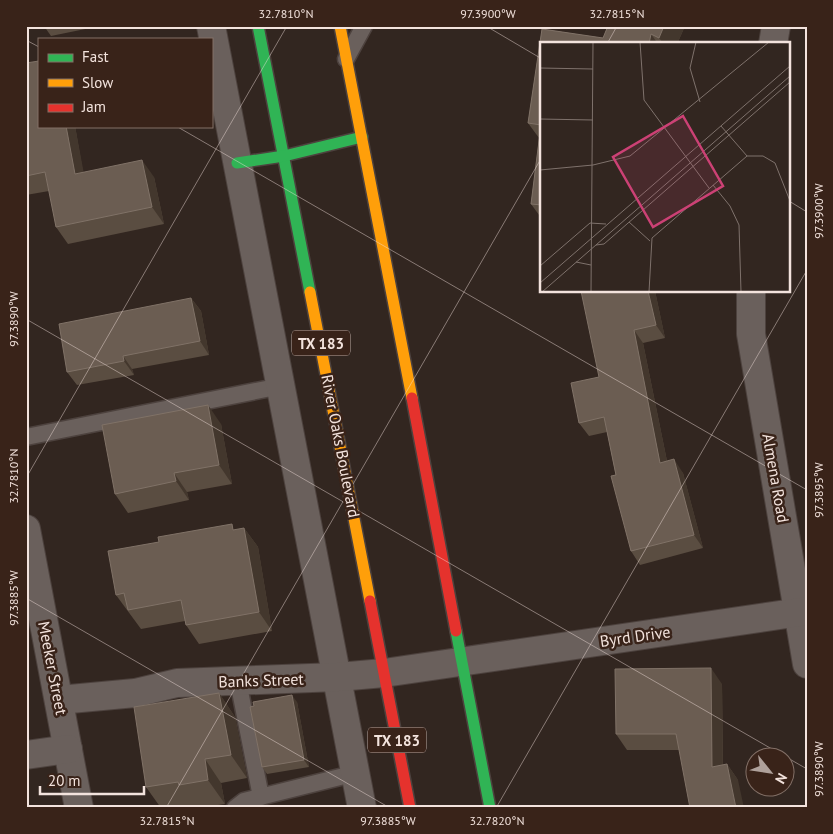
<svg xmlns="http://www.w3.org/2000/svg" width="833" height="834" font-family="'PT Sans',sans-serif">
  <rect width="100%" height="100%" fill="#322620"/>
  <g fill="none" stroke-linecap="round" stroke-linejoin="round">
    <g stroke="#4d423e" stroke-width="19">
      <g id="lane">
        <path d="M346 59 364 26"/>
        <path d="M26 437 281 386"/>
        <path d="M238 681 261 797"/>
        <path d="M235 808 244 801 356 773"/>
      </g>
    </g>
    <g stroke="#4d423e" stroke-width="30">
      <g id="street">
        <path d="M211 26 362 808"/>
        <path d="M773 44 776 26"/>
        <path d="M751 291V334L807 664"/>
        <path d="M26 529 79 808"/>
        <path d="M59 700 135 693 177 683 338 677 384 673 807 611"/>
        <path d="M26 755 68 749"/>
      </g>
    </g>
    <g stroke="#4d423e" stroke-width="14">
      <g id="fast">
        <path d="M258 26 310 292"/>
        <path d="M237 163 284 156 362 137"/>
        <path d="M456 631 490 808"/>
      </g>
    </g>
    <g stroke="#4d423e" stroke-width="14">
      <g id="slow">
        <path d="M340 26 412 398"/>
        <path d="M310 292 370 601"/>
      </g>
    </g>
    <g stroke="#4d423e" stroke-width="14">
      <g id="jam">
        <path d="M412 398 456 631"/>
        <path d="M370 601 410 808"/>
      </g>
    </g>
    <use href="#lane" stroke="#6a605c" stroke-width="16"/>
    <use href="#street" stroke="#6a605c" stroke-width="28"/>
    <use href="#fast" stroke="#30b455" stroke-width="11"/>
    <use href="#slow" stroke="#ff9f0a" stroke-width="11"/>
    <use href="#jam" stroke="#e5322d" stroke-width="11"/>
  </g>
  <g fill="#5a4d41">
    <path d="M44 26H100L51 36Z"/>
    <path d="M608 26H685L677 44H542V219L531 204 539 138 528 123 542 29 603 38Z"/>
    <path d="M26 63 39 126H75L83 172 154 177 164 224 68 244 56 227 49 191 26 195Z"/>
    <path d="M655 291 665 338 643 343 667 461 683 473 703 548 640 565 631 551 607 432 589 436 579 423 599 377Z"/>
    <path d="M191 298 201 311 209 355 132 369 134 375 77 385 67 372Z"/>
    <path d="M221 424 232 484 187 492 189 500 128 513 115 494Z"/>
    <path d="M244 528 258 547 272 631 199 644 186 625 185 621 141 629 116 595 236 530Z"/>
    <path d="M722 684 723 765 727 764 738 780 679 750H627L616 734Z"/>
    <path d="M219 693 235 717 247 778 221 783 225 804 198 808H194L193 805 178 808H161L146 787Z"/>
    <path d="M297 702 309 767 267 774 262 767Z"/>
  </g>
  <g fill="#43372d">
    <path d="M664 26H685L677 44H664L659 38Z"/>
    <path d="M651 34 658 44H649Z"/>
    <path d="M66 126H75L87 190 75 174Z"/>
    <path d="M142 160 154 177 164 224 152 207Z"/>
    <path d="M648 291H655L665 338 656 325Z"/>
    <path d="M191 298 201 311 209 355 200 341Z"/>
    <path d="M634 330 643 343 670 476 660 463Z"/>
    <path d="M123 356 132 369 134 375 124 361Z"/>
    <path d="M208 405 221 424 232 484 219 465Z"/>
    <path d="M674 459 683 473 703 548 694 535Z"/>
    <path d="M174 473 187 492 189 500 176 481Z"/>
    <path d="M244 528 258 547 272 631 259 612Z"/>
    <path d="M711 668 722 684 723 783 712 767Z"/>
    <path d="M219 693 235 717 247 778 231 755Z"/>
    <path d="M292 695 297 702 309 767 304 760Z"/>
    <path d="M205 759 221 783 225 804 208 780Z"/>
    <path d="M727 764 738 780 744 808H736Z"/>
  </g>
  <g fill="#6b5d52" stroke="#807267">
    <path d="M608 26H664L659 38 651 34 649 44H542V205L531 204 541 125 528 123 542 29 603 38Z"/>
    <path d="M39 61V126H66L75 174 142 160 152 207 56 227 45 172 26 176V63Z"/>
    <path d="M581 291H648L656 325 634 330 660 463 674 459 694 535 631 551 611 476 616 475 604 417 579 423 571 383 599 377Z"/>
    <path d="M191 298 200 341 123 356 124 361 67 372 59 324Z"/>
    <path d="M208 405 219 465 174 473 176 481 115 494 102 425Z"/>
    <path d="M232 524 233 530 244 528 259 612 186 625 181 600 128 610 124 593 116 595 108 551 159 542 158 537Z"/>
    <path d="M711 668 712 767 727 764 736 808H690L676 734H616L615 669Z"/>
    <path d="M219 693 231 755 205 759 208 780 179 785 178 782 146 787 134 707Z"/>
    <path d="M292 695 304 760 262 767 250 707 254 706 253 702Z"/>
  </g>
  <path fill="none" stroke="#f3e3dd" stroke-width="1" stroke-opacity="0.45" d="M486 26 542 59M26 40 39 47M607 44 617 26M176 126 807 490M789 201 807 212M26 319 784 756M26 478 287 26M26 598 390 808M786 757 807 769M166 808 542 157M496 808 807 270"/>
  <g text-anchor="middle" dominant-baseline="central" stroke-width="5" stroke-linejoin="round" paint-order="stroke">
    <g fill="#392319" stroke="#bba9a2" stroke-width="1">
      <rect x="292" y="330.5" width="58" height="25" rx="4"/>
      <rect x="368" y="727.5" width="58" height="25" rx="4"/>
    </g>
    <g font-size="15" font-weight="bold" fill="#f3e3dd">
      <text x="321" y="343">TX 183</text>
      <text x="397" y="740">TX 183</text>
    </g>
    <g font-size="16" fill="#f3e3dd" stroke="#392319">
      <text transform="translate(341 446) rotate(79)">River Oaks Boulevard</text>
      <text transform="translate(776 478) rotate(80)">Almena Road</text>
      <text transform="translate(635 636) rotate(-8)">Byrd Drive</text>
      <text transform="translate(53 668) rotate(79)">Meeker Street</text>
      <text transform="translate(261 680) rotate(-2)">Banks Street</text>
    </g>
  </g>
  <g transform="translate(540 42)">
    <rect width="250" height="250" fill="#322620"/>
    <path fill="none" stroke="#7f726c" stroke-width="1" d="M100 0 104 58 169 146M156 0 150 26 160 60M0 26 53 27M0 77 53 78M181 84 207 114H223L235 121 250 159M0 128 53 123 90 114 229 0M173 143 190 164 199 183 201 250M89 180 110 199M50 181 66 182M56 203 64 202 250 40M36 220 51 223M0 224 50 181M0 241 250 24M2 250 250 34M51 250 53 0M109 250 112 196 207 114"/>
    <path fill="#cc4175" fill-opacity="0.15" stroke="#cc4175" stroke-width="2.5" d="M143 74 183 144 113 185 73 115Z"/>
    <rect width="250" height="250" fill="none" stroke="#f3e3dd" stroke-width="2.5"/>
  </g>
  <rect width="833" height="834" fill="none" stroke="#392319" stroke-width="55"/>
  <rect x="38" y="38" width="175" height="90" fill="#392319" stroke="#837067"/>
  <rect x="48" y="54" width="25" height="8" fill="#30b455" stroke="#837067"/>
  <text x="82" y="62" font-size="15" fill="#f3e3dd">Fast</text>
  <rect x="48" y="79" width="25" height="8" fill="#ff9f0a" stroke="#837067"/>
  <text x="82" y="88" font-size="15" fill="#f3e3dd">Slow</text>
  <rect x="48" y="104" width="25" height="8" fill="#e5322d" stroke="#837067"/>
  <text x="82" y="112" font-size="15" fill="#f3e3dd">Jam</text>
  <g transform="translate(770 772) rotate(120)"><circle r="24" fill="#392319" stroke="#837067"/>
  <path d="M0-4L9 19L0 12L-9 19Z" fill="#afa19b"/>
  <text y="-8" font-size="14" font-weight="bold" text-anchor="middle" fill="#f3e3dd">N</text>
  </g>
  <path d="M40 786v8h104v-8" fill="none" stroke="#f3e3dd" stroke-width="2.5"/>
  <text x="48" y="786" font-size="15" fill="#f3e3dd" stroke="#392319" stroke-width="4" paint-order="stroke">20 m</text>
  <rect x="28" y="28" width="778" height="778" fill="none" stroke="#f3e3dd" stroke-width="2"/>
  <g font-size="12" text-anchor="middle" fill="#f3e3dd">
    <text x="286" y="18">32.7810°N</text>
    <text x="488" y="18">97.3900°W</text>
    <text x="617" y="18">32.7815°N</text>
    <text transform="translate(819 211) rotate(-90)" y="4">97.3900°W</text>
    <text transform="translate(14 319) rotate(-90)" y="4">97.3890°W</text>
    <text transform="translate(14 476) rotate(-90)" y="4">32.7810°N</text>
    <text transform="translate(819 490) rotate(-90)" y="4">97.3895°W</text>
    <text transform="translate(14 598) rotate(-90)" y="4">97.3885°W</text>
    <text transform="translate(819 769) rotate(-90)" y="4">97.3890°W</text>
    <text x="167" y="825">32.7815°N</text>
    <text x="388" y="825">97.3885°W</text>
    <text x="497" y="825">32.7820°N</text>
  </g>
</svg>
